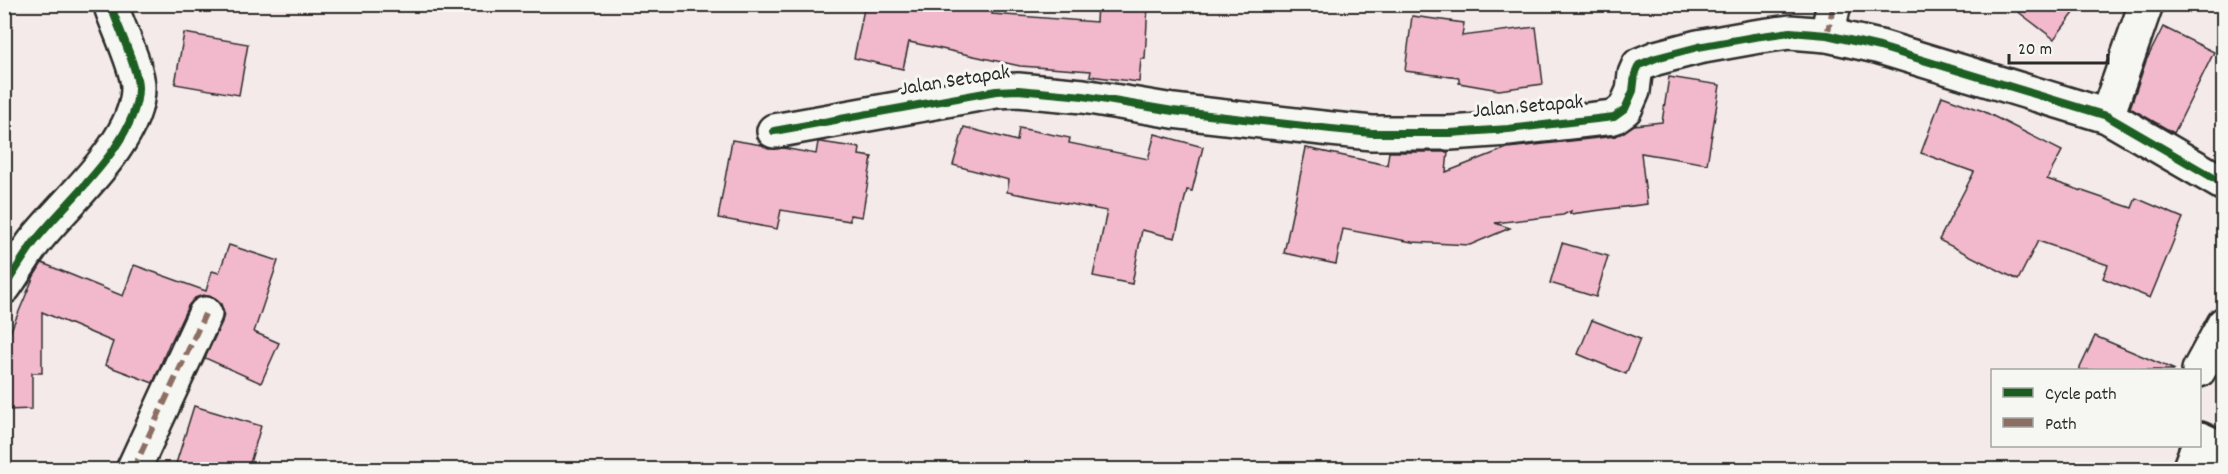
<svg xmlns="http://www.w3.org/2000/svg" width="2228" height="474" font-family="Dekko,sans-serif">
  <rect width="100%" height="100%" fill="#f5eaea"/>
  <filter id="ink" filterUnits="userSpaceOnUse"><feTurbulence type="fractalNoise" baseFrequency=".0167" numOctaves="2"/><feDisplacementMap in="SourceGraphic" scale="12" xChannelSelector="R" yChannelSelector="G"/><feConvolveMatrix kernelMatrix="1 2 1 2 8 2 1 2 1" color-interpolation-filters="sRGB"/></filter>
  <g filter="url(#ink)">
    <g fill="#f2b9cc" stroke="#2b2b2b" stroke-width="1.5">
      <path d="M865 4H968L993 10 992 14 1096 22 1097 4H1148L1145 59H1141L1139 82 1090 76 1091 71 1020 66 909 42 903 69 854 58Z"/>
      <path d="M2008 4H2081L2054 39Z"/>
      <path d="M1412 16 1464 23 1462 36 1536 27 1543 84 1499 90 1459 83V78L1405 71Z"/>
      <path d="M2163 27 2214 52 2174 133 2130 108 2146 61Z"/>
      <path d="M184 33 248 44 239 95 175 84Z"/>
      <path d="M1669 77 1720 85 1707 164 1641 153 1647 204 1570 214 1571 211 1563 215 1495 223 1510 228 1470 245 1412 242 1343 229 1336 264 1284 253 1306 148 1387 165 1389 152H1448L1446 172 1507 148 1616 136 1634 125 1662 122Z"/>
      <path d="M1942 96 1983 111 2062 151 2047 179 2132 208 2136 198 2183 218 2150 298 2103 278 2108 265 2038 241 2018 280 1939 240 1974 172 1921 153Z"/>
      <path d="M964 127 1017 141 1019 128 1070 138 1069 143 1148 159 1155 134 1203 147 1192 191 1187 190 1175 238 1142 230 1132 284 1093 276 1107 211 1007 192 1009 180 953 165Z"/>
      <path d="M732 140 762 145 768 149 783 148 816 154 818 142H821L860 148 859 155 872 157 862 217 850 215V221L781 210 777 229 718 218Z"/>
      <path d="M1562 243 1608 256 1596 297 1550 283Z"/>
      <path d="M229 245 278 261 254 332 279 343 261 383 205 358 222 322 224 313 221 304 212 297 203 295 195 298 188 306 171 342H170L153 383 105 365 113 342 42 312V373H32V409L6 410 4 335H9L34 276 42 263 123 296 134 265 206 291 212 271 219 273Z"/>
      <path d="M1592 320 1640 339 1626 374 1578 354Z"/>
      <path d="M2095 336 2175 370H2079Z"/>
      <path d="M194 406 261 426 248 470H174Z"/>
    </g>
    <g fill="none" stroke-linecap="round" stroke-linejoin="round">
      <g stroke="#2b2b2b" stroke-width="38">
        <g id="minor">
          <path d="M1827 35 1834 4"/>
          <path d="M2107 116 2146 4"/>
          <path d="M774 131 996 91 1018 90 1083 96 1173 111 1331 129 1372 133H1450L1508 129 1614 117 1625 109 1633 91 1635 74 1639 65 1656 58 1698 47 1754 37 1790 32 1827 35 1880 47 2107 116 2224 184"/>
          <path d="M4 287C15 272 24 255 35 241 66 201 139 141 138 87 138 69 119 29 112 9L113 4"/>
          <path d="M2199 370 2224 324"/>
          <path d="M2200 439 2224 450"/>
          <path d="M133 470 205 314"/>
          <path d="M2189 470 2198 446"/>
        </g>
      </g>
      <use href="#minor" stroke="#f6f6f2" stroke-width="33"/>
      <g stroke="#8d6e63" stroke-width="6" stroke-dasharray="12 6" stroke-linecap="butt">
        <path d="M1827 35 1834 4"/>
        <path d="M133 470 205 314"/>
      </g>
      <g stroke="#f6f6f2" stroke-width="11">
        <g id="cycleway">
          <path d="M774 131 996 91 1018 90 1083 96 1173 111 1331 129 1372 133H1450L1508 129 1614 117 1625 109 1633 91 1635 74 1639 65 1656 58 1698 47 1754 37 1790 32 1827 35 1880 47 2107 116 2224 184"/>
          <path d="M4 287C15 272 24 255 35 241 66 201 139 141 138 87 138 69 119 29 112 9L113 4"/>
        </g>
      </g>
      <use href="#cycleway" stroke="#1b5e20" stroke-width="8"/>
    </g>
  </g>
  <g text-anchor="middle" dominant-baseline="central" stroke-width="6" stroke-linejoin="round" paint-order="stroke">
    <g font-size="21" fill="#2b2b2b" stroke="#f6f6f2">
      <text transform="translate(955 82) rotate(-9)">Jalan Setapak</text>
      <text transform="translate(1528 108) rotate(-5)">Jalan Setapak</text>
    </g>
  </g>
  <rect width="2228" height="474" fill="none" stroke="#f6f6f2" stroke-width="24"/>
  <rect x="12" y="12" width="2204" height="450" fill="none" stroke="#2b2b2b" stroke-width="2" filter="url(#ink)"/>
  <rect x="1991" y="369" width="210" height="78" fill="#f6f6f2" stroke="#a5a5a2" stroke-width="1.5"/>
  <rect x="2003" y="388" width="30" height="9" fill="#1b5e20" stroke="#a5a5a2" stroke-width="1.5"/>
  <text x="2045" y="399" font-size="18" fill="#2b2b2b">Cycle path</text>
  <rect x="2003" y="418" width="30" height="9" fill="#8d6e63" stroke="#a5a5a2" stroke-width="1.5"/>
  <text x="2045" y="429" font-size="18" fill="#2b2b2b">Path</text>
  <path d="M2009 54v9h99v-9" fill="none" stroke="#2b2b2b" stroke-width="3"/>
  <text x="2018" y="54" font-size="18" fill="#2b2b2b" stroke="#f6f6f2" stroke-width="4.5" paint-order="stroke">20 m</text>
</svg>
